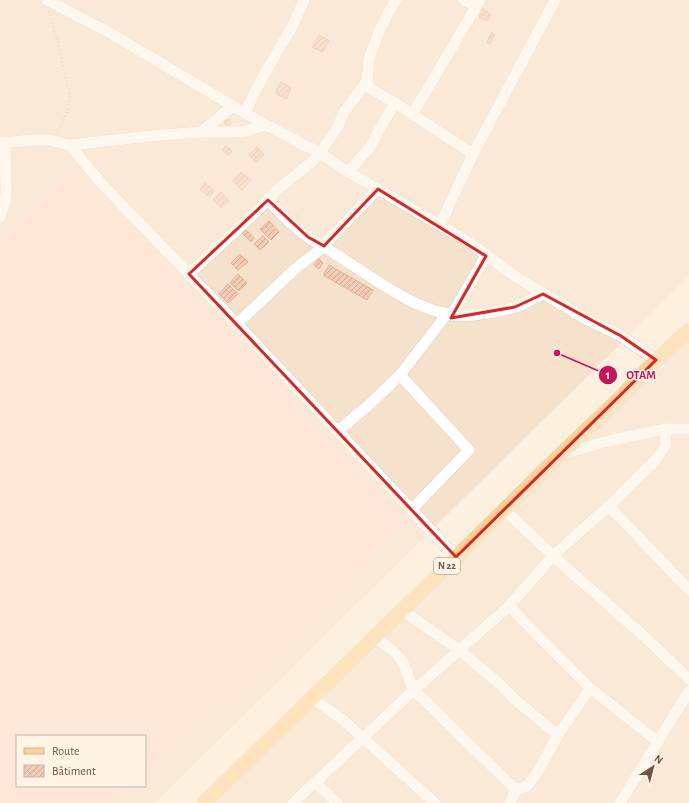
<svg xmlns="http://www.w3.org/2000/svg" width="689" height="803" font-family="'Alegreya Sans',sans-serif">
  <defs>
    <pattern id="building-hatch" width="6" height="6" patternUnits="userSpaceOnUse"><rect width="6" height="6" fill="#f4cbb5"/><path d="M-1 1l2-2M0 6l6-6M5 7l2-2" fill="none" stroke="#caa795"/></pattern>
  </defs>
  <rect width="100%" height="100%" fill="#fdf0de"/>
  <g fill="#f5e1cc" fill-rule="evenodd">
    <path d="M0 0H689V276L155 803H0ZM17 736H145V786H17Z"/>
    <path d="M689 332V803H210Z"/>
  </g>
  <path fill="#fedcd1" d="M72 167 407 518 145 772V736H17V786H131L113 803H0V236Z"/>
  <g fill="url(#building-hatch)" stroke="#e7b094">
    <path d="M483 9 491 14 487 21 479 17Z"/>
    <path d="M492 32 495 34 490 44 487 43Z"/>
    <path d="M319 35 329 40 323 52 312 47Z"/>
    <path d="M281 82 291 88 286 99 275 93Z"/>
    <path d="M230 119V125H225V120Z"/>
    <path d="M226 146 232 151 229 155 222 150Z"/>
    <path d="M257 147 264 155 255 162 249 155Z"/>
    <path d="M241 172 251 180 242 190 233 181Z"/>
    <path d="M205 183 214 191 209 197 200 189Z"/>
    <path d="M221 192 229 201 221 208 213 199Z"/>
    <path d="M269 221 279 232 271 240 260 229Z"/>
    <path d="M246 230 254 238 251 242 242 233Z"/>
    <path d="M263 236 269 242 260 250 254 244Z"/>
    <path d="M240 254 248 262 238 270 231 263Z"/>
    <path d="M319 259 323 263 319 269 314 265Z"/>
    <path d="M329 265 373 290 367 300 323 275Z"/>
    <path d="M238 274 247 283 239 291 230 283Z"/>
    <path d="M228 284 238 294 228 303 219 294Z"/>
  </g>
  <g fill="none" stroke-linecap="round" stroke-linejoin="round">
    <g stroke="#e3cdbd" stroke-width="12">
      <g id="minor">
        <path d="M47 0 110 33 233 106 266 125 320 153 348 172 378 189 467 241 516 277 584 318 621 336 656 360"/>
        <path d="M464 0 476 6"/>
        <path d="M395 103 473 154 555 0"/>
        <path d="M245 113 261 80 293 25 304 0"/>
        <path d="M412 115 480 0"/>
        <path d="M201 132 233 106"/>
        <path d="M0 143 33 140H49L70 145 151 136 201 132H231L246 131 266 125"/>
        <path d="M70 145 101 183 237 324 456 557"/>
        <path d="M348 172 370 147 383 123 395 103 371 89 368 86 367 81 369 59 378 34 388 13 396 0"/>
        <path d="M268 200C277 209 286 220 296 228 308 239 323 246 337 255 370 276 414 310 453 315 466 318 502 311 516 307 525 303 534 298 543 294"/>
        <path d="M0 217 5 202 6 193 5 143"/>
        <path d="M440 225 473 154"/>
        <path d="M189 274 257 211 277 190 313 161 320 153 338 126 344 112 367 81"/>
        <path d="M452 315 463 295 471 282 486 256"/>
        <path d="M237 324 295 269 317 252 378 189"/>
        <path d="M400 375 469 450 412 509"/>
        <path d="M338 431 371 403 400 375 447 314"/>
        <path d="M563 454 608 441 665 429H689"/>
        <path d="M609 506 689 590"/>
        <path d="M505 510 553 556 646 638 689 679"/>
        <path d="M509 606 590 688"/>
        <path d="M402 610 459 650 501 685 514 699 558 735 537 773 527 786 516 790 510 803"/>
        <path d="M375 637C385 645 397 652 403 663 408 672 408 680 414 690L516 790"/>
        <path d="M312 698 343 720 435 803"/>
        <path d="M558 735 590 688 658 742"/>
        <path d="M315 782 337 803"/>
        <path d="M293 803 414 690 509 606 553 556 576 535 609 506 655 461 666 445 665 429"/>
        <path d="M620 803 689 691"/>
      </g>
    </g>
    <g stroke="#ded6d3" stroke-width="15">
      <path id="major" d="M204 803 422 591 561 454 620 398 656 360 689 330"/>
    </g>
    <path stroke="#d8ae98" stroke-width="1.5" stroke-dasharray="1 3" stroke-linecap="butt" d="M49 11 59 47 70 95 68 110 61 126 56 132"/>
    <use href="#minor" stroke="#fff" stroke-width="11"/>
    <use href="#major" stroke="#ffd293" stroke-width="14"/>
  </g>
  <path d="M0 0H689V803H0ZM378 189 486 256 451 318 515 307 543 294 621 336 656 360 456 557 189 274 268 200 308 237 324 246Z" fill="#fdf0de" fill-opacity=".55" fill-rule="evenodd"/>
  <path fill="none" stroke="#d62828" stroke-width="3" stroke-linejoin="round" d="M378 189 486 256 451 318 515 307 543 294 621 336 656 360 456 557 189 274 268 200 308 237 324 246Z"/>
  <g text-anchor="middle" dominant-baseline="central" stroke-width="3" stroke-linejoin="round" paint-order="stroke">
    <rect fill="#fff4e5" stroke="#9e8476" stroke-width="1" x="434" y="558" width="26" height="16" rx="3"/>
    <g font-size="10" font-weight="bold" fill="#745446">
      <text x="447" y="566">N 22</text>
    </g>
  </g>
  <path fill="none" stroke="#c2185b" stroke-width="1.5" d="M557 353L608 375"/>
  <g fill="#c2185b" stroke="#fff4e5" stroke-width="1.5">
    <circle cx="557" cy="353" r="4"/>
    <circle cx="608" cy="375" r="10"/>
  </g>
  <g font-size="12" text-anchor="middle" font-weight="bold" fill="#fff">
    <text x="608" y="379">1</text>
  </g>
  <g font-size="12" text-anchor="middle" font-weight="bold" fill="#c2185b" stroke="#fff4e5" stroke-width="3" stroke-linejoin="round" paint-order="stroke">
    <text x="641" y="379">OTAM</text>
  </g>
  <rect x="16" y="735" width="130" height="52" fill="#fff4e5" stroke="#c7b4a5"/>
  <rect x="24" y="748" width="20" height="6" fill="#ffd293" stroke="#c7b4a5"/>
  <text x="52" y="755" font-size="12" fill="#745446">Route</text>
  <rect x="24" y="765" width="20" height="12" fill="url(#building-hatch)" stroke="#c7b4a5"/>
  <text x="52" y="775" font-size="12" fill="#745446">Bâtiment</text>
  <g transform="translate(653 767) rotate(36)" stroke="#fff4e5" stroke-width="3" paint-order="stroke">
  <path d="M0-3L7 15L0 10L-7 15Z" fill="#745446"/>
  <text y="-6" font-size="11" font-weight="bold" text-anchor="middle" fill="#745446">N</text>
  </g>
</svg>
